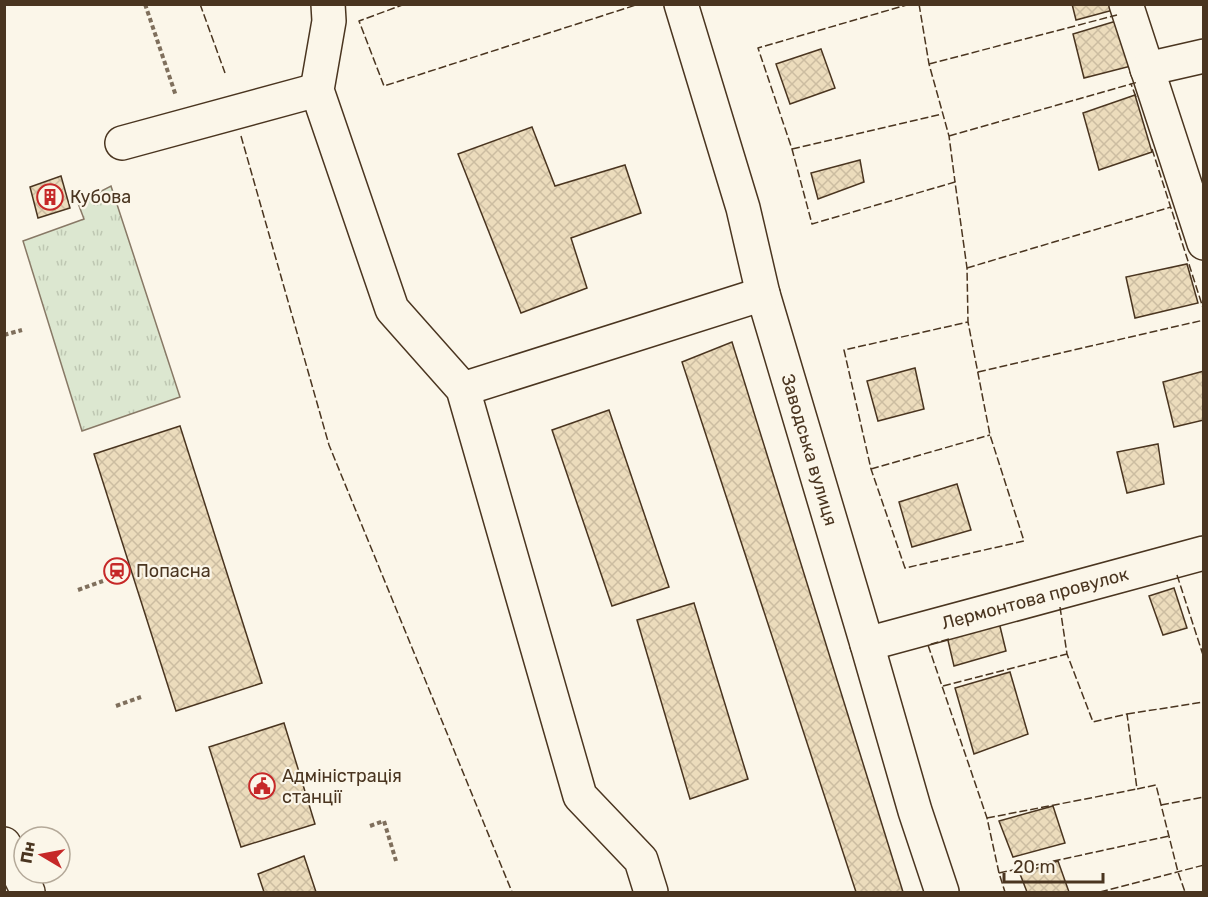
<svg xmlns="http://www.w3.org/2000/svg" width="1208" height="897" font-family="Rubik,sans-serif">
  <defs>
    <pattern id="park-tufts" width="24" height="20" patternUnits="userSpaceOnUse" patternTransform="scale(1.5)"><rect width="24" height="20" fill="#dce7d0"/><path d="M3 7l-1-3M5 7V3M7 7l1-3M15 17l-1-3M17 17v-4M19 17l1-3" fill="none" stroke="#bec7b2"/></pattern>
    <pattern id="building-cross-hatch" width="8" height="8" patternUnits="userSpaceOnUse" patternTransform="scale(1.5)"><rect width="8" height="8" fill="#ecdcbc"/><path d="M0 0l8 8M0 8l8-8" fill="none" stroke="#ccbda1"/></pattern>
  </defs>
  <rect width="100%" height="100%" fill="#fbf6e9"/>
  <path fill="url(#park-tufts)" stroke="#887966" stroke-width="1.5" d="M111 186 180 397 82 431 23 241 84 219 78 203Z"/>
  <g fill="url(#building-cross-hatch)" stroke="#4a3520" stroke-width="1.5">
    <path d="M1072 4H1116L1117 9 1076 20Z"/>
    <path d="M1123 19 1135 65 1084 78 1073 34Z"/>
    <path d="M821 49 835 88 790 104 776 64Z"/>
    <path d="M1135 95 1152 152 1099 170 1083 113Z"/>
    <path d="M532 127 555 186 625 165 641 213 571 238 587 288 521 313 458 154Z"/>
    <path d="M860 160 864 182 818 199 811 173Z"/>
    <path d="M61 176 70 208 38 218 30 187Z"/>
    <path d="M1187 264 1198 303 1135 318 1126 277Z"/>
    <path d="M732 342 903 892H856L682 362Z"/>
    <path d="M915 368 924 409 878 421 867 381Z"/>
    <path d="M1204 371V420L1174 427 1163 382Z"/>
    <path d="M609 410 669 587 612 606 552 430Z"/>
    <path d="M180 426 262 683 176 711 94 454Z"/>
    <path d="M1158 444 1164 484 1127 493 1117 452Z"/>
    <path d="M957 484 971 530 912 547 899 502Z"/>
    <path d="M1174 588 1187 628 1163 635 1149 596Z"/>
    <path d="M694 603 748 779 690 799 637 620Z"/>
    <path d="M998 618 1006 651 954 666 946 632Z"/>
    <path d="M1010 672 1028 734 974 754 955 688Z"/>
    <path d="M284 723 315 824 241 847 209 747Z"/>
    <path d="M1053 806 1065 843 1013 857 999 821Z"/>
    <path d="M304 856 316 892H264L258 874Z"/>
    <path d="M1058 861 1069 892H1027L1020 874Z"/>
  </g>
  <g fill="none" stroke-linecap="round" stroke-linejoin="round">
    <g stroke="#4a3520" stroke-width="36">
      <g id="minor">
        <path d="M328 4 329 21 317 90 392 309 463 389 580 796 641 860 651 892"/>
        <path id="s1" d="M681 4 743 208 763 294 867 644 915 811 942 892"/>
        <path d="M1126 4 1204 243"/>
        <path d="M1147 69 1204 56"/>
        <path d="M122 143 317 90"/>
        <path d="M463 389 763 294"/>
        <path id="s2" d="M867 644 1204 553"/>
        <path d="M4 844 28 892"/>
      </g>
    </g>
    <g stroke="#7f6f5c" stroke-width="4" stroke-dasharray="4.5 3" stroke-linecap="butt">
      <path d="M145 4 176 96"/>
      <path d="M4 335 22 330"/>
      <path d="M78 590 103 581"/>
      <path d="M116 706 141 697"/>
      <path d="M370 826 384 821 396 861"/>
    </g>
    <use href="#minor" stroke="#fbf6e9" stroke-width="33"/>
    <g stroke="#4a3520" stroke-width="1.5" stroke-dasharray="8 3" stroke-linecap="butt">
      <path d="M200 4 225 73"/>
      <path d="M405 4 359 21 384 86 639 4"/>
      <path d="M910 4 758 48 792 149 812 224 955 182 967 268 968 322 844 350 871 469 905 568 1024 541 990 435 968 322"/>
      <path d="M919 4 929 64 949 136 955 182"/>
      <path d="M929 64 1117 15"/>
      <path d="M1136 97 1131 84 1138 82"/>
      <path d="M241 136 329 445 512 892"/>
      <path d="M949 136 1131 84"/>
      <path d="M792 149 942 114"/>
      <path d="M1152 149 1204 311"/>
      <path d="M967 268 1171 207"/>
      <path d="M978 372 1204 320"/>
      <path d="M871 469 990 435"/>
      <path d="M1177 575 1204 658"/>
      <path d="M1060 607 1067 654 1093 722 1127 714 1137 789 1156 785 1178 872 1185 892"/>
      <path d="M949 639 928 645 987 818 999 873 1005 892"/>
      <path d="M943 686 1067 654"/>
      <path d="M1127 714 1204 702"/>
      <path d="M1161 805 1204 797"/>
      <path d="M987 818 1137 789"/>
      <path d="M999 873 1169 836"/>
      <path d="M1100 892 1204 865"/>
    </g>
  </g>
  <defs>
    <g id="building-ring" transform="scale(1.35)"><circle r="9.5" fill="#fbf6e9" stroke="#c62828" stroke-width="1.5"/><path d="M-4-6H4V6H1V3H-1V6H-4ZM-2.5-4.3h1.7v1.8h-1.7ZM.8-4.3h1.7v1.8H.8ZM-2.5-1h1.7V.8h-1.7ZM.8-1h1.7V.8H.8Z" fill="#c62828"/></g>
    <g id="station-ring" transform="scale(1.35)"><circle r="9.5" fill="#fbf6e9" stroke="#c62828" stroke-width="1.5"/><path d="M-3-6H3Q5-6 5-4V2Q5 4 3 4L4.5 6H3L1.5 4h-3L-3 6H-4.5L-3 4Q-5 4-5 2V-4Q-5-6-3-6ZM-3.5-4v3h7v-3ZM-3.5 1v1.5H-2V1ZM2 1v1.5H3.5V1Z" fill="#c62828"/></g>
    <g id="civic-ring" transform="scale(1.35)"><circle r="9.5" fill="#fbf6e9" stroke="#c62828" stroke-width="1.5"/><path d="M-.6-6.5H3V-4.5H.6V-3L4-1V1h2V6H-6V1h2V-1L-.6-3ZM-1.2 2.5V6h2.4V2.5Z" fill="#c62828"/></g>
  </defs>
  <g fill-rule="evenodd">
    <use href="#building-ring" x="50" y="197"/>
    <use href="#station-ring" x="117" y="571"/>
    <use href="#civic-ring" x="262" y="786"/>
  </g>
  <g text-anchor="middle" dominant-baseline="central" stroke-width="4.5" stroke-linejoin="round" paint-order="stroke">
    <g font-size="18" fill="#4a3520" stroke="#fbf6e9" text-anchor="start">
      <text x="70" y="197">Кубова</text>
      <text x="136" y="571">Попасна</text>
      <text x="282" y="776">Адміністрація<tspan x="282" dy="21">станції</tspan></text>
    </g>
    <g font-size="18" fill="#4a3520" stroke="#fbf6e9">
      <text stroke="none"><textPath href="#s1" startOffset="464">Заводська вулиця</textPath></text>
      <text stroke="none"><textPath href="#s2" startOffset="174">Лермонтова провулок</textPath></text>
    </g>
  </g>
  <rect width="1208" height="897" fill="none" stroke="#4a3520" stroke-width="12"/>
  <g transform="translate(42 855) rotate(280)"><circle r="28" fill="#fbf6e9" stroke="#b4a999" stroke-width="1.5"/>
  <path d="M0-4.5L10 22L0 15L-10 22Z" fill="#c62828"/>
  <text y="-9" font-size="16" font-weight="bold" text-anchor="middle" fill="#4a3520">Пн</text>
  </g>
  <path d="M1004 873v9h99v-9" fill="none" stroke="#4a3520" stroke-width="3"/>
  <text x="1013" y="873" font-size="18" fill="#4a3520" stroke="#fbf6e9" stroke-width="4.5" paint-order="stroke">20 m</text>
</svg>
